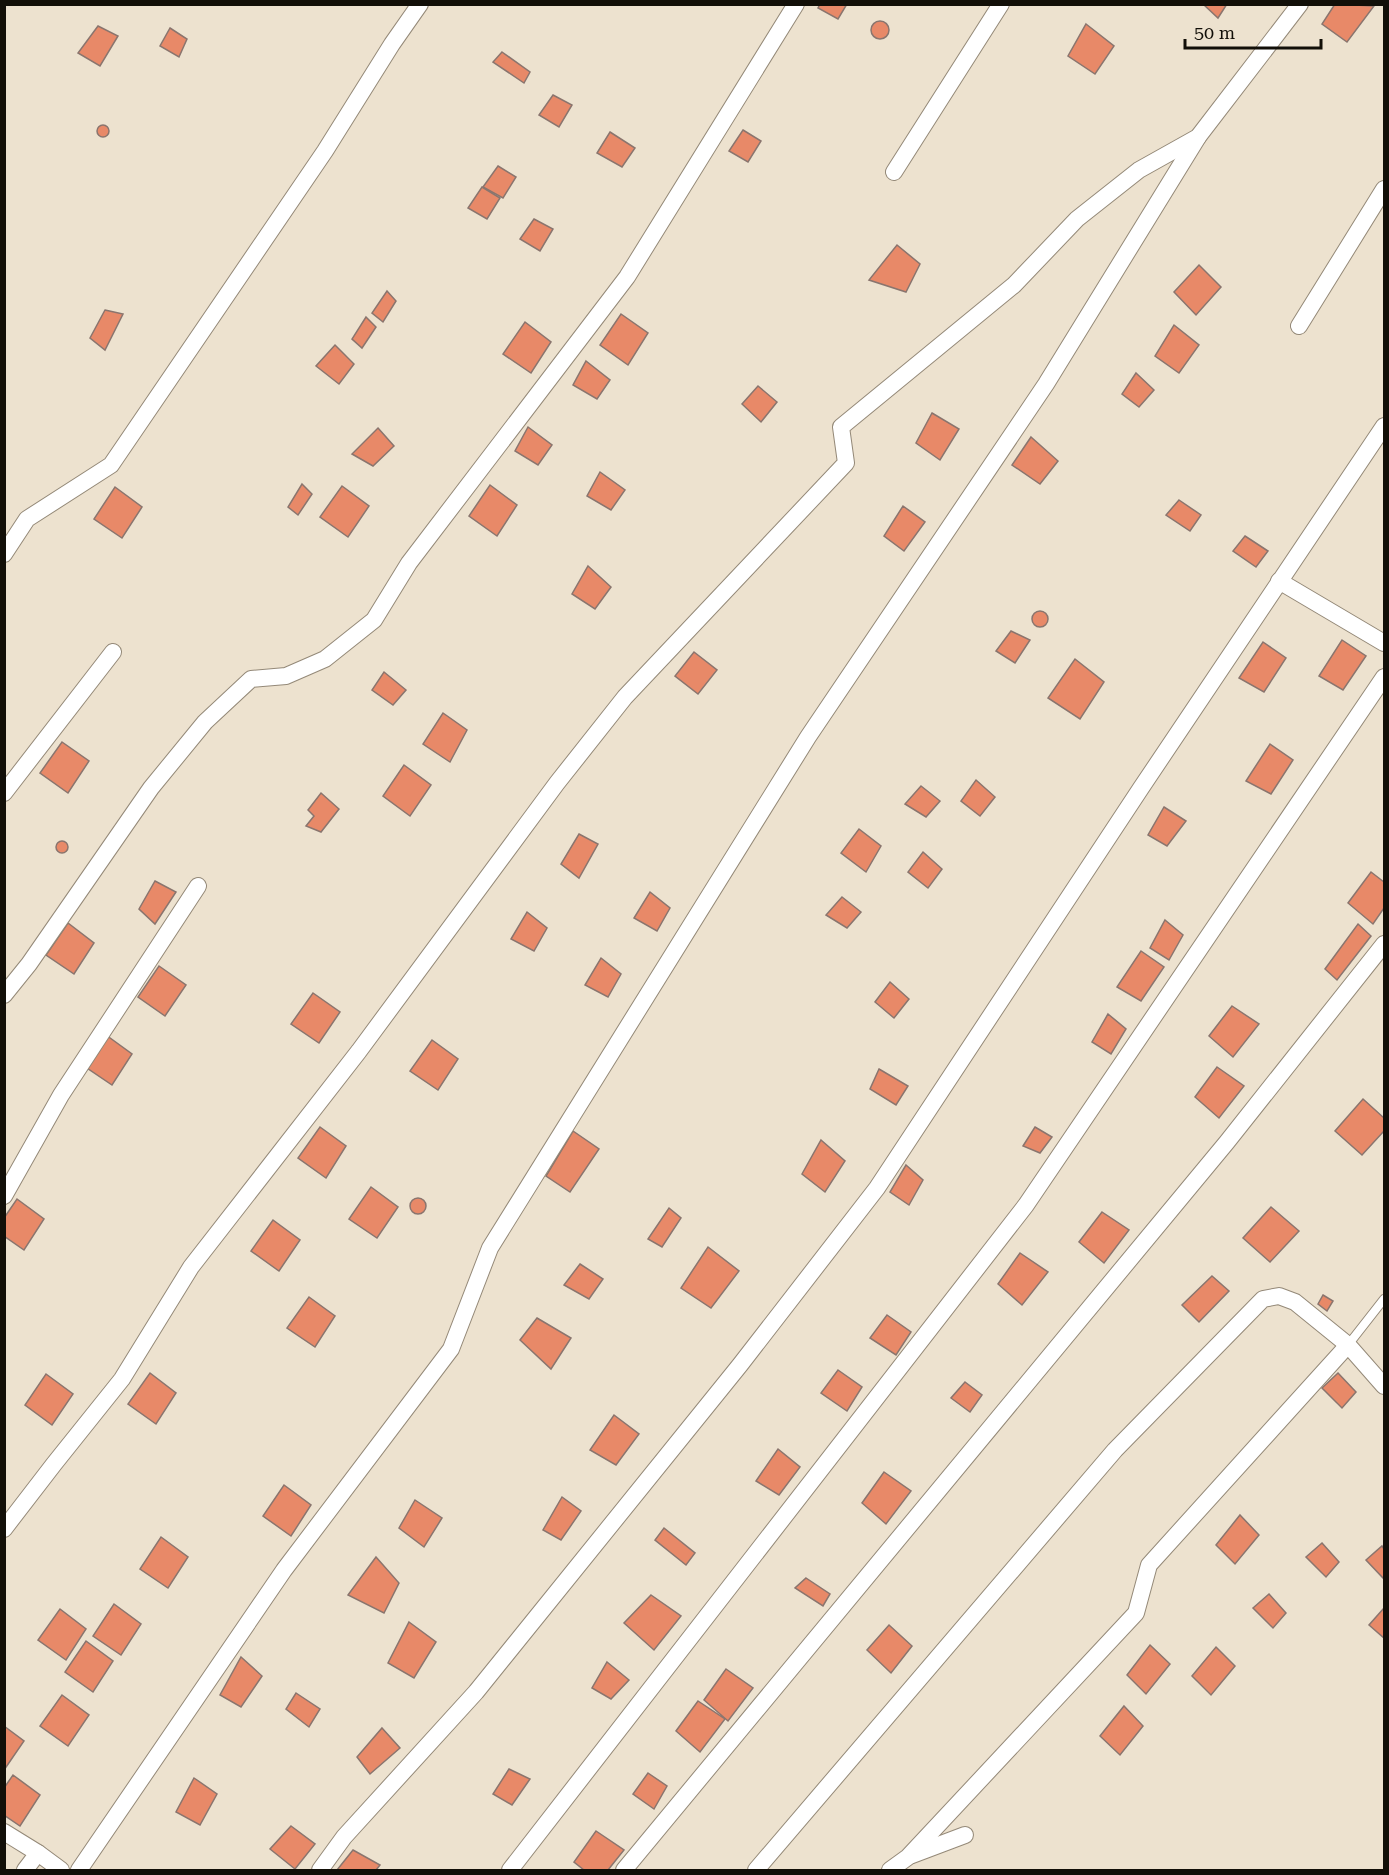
<svg xmlns="http://www.w3.org/2000/svg" width="1389" height="1875" font-family="'Roboto Serif',serif">
  <rect width="100%" height="100%" fill="#ede2cf"/>
  <g fill="#e88968" stroke="#8a756e" stroke-width="1.5">
    <path d="M820 4H847L838 19 818 8Z"/>
    <path d="M1203 4H1227L1218 18Z"/>
    <path d="M1335 4 1374 6 1347 42 1322 24Z"/>
    <circle cx="880" cy="30" r="9"/>
    <path d="M1086 24 1114 46 1095 74 1068 56Z"/>
    <path d="M98 26 118 36 100 66 78 53Z"/>
    <path d="M170 28 187 39 179 57 160 46Z"/>
    <path d="M502 52 530 72 524 83 493 62Z"/>
    <path d="M553 95 572 105 559 127 539 115Z"/>
    <circle cx="103" cy="131" r="6"/>
    <path d="M743 130 761 141 748 162 729 151Z"/>
    <path d="M610 132 635 148 622 167 597 153Z"/>
    <path d="M498 166 516 177 503 198 483 187Z"/>
    <path d="M482 187 500 198 487 219 468 208Z"/>
    <path d="M534 219 553 229 540 251 520 239Z"/>
    <path d="M897 245 920 264 906 292 869 280Z"/>
    <path d="M1199 265 1221 287 1196 315 1174 292Z"/>
    <path d="M387 291 396 301 383 322 372 313Z"/>
    <path d="M105 310 123 314 105 350 90 338Z"/>
    <path d="M621 314 648 333 628 365 600 345Z"/>
    <path d="M366 317 376 327 362 348 352 339Z"/>
    <path d="M525 322 551 342 531 373 503 354Z"/>
    <path d="M1174 325 1199 345 1179 373 1155 356Z"/>
    <path d="M335 345 354 364 339 384 316 366Z"/>
    <path d="M586 361 610 380 597 399 573 385Z"/>
    <path d="M1136 373 1154 390 1139 407 1122 394Z"/>
    <path d="M758 386 777 402 761 422 742 404Z"/>
    <path d="M932 413 959 429 940 460 916 443Z"/>
    <path d="M528 427 552 445 538 465 515 451Z"/>
    <path d="M378 428 394 446 373 466 352 454Z"/>
    <path d="M1031 437 1058 461 1040 484 1012 465Z"/>
    <path d="M600 472 625 490 611 510 587 496Z"/>
    <path d="M302 484 312 494 298 515 288 507Z"/>
    <path d="M490 485 517 505 497 536 469 516Z"/>
    <path d="M342 486 369 506 348 537 320 517Z"/>
    <path d="M115 487 142 507 122 538 94 519Z"/>
    <path d="M1179 500 1201 515 1190 531 1166 515Z"/>
    <path d="M903 506 925 522 904 551 884 536Z"/>
    <path d="M1245 536 1268 551 1256 567 1233 551Z"/>
    <path d="M588 566 611 587 595 609 572 594Z"/>
    <circle cx="1040" cy="619" r="8"/>
    <path d="M1011 631 1030 640 1015 663 996 651Z"/>
    <path d="M1342 640 1366 656 1343 690 1319 676Z"/>
    <path d="M1263 642 1286 658 1264 692 1239 678Z"/>
    <path d="M694 652 717 670 698 694 675 676Z"/>
    <path d="M1075 659 1104 682 1080 719 1048 698Z"/>
    <path d="M384 672 406 690 393 705 372 690Z"/>
    <path d="M443 713 467 730 450 762 423 744Z"/>
    <path d="M62 742 89 761 68 793 40 773Z"/>
    <path d="M1270 744 1293 760 1271 794 1246 781Z"/>
    <path d="M404 765 431 785 410 816 383 796Z"/>
    <path d="M976 780 995 797 980 816 961 801Z"/>
    <path d="M921 786 940 801 926 817 905 804Z"/>
    <path d="M321 793 339 809 321 832 306 826 314 816 308 810Z"/>
    <path d="M1164 807 1186 821 1167 846 1148 835Z"/>
    <path d="M859 829 881 846 866 872 841 853Z"/>
    <path d="M579 834 598 844 579 878 561 864Z"/>
    <circle cx="62" cy="847" r="6"/>
    <path d="M923 852 942 869 928 888 908 872Z"/>
    <path d="M1371 872 1384 882V908L1373 924 1348 903Z"/>
    <path d="M155 881 176 892 155 924 139 909Z"/>
    <path d="M650 892 670 908 657 931 634 918Z"/>
    <path d="M842 897 861 912 847 928 826 915Z"/>
    <path d="M527 912 547 928 534 951 511 939Z"/>
    <path d="M1165 920 1183 935 1169 960 1150 948Z"/>
    <path d="M68 923 94 943 74 974 46 955Z"/>
    <path d="M1358 924 1371 936 1337 980 1325 969Z"/>
    <path d="M1141 951 1164 967 1141 1001 1117 987Z"/>
    <path d="M601 958 621 974 608 997 585 985Z"/>
    <path d="M159 966 186 985 165 1016 138 997Z"/>
    <path d="M890 982 909 999 894 1018 875 1002Z"/>
    <path d="M313 993 340 1012 319 1043 291 1024Z"/>
    <path d="M1232 1006 1259 1024 1233 1057 1209 1036Z"/>
    <path d="M1108 1014 1126 1029 1111 1054 1092 1042Z"/>
    <path d="M106 1035 132 1054 112 1085 84 1066Z"/>
    <path d="M432 1040 458 1059 438 1090 410 1071Z"/>
    <path d="M1217 1067 1244 1086 1219 1118 1195 1097Z"/>
    <path d="M879 1069 908 1086 896 1105 870 1089Z"/>
    <path d="M1363 1099 1384 1118V1131L1362 1155 1335 1131Z"/>
    <path d="M320 1127 346 1146 326 1178 298 1158Z"/>
    <path d="M1035 1127 1052 1137 1040 1153 1023 1146Z"/>
    <path d="M573 1131 599 1149 570 1192 546 1176Z"/>
    <path d="M821 1140 845 1161 825 1192 802 1174Z"/>
    <path d="M906 1165 923 1180 909 1205 890 1192Z"/>
    <path d="M371 1187 398 1207 377 1238 349 1219Z"/>
    <circle cx="418" cy="1206" r="8"/>
    <path d="M17 1199 44 1219 24 1250 4 1236V1218Z"/>
    <path d="M1271 1207 1299 1231 1270 1262 1243 1238Z"/>
    <path d="M669 1208 681 1218 662 1247 648 1239Z"/>
    <path d="M1102 1212 1129 1230 1104 1263 1079 1242Z"/>
    <path d="M273 1220 300 1240 279 1271 251 1251Z"/>
    <path d="M708 1247 739 1271 711 1308 681 1288Z"/>
    <path d="M1020 1253 1048 1272 1022 1305 998 1284Z"/>
    <path d="M580 1264 603 1279 589 1299 564 1285Z"/>
    <path d="M1212 1276 1229 1291 1199 1322 1182 1305Z"/>
    <path d="M1323 1295 1333 1301 1327 1311 1318 1304Z"/>
    <path d="M309 1297 335 1316 315 1347 287 1328Z"/>
    <path d="M887 1315 911 1332 896 1355 870 1338Z"/>
    <path d="M537 1318 571 1338 551 1369 520 1340Z"/>
    <path d="M838 1370 862 1387 847 1411 821 1393Z"/>
    <path d="M150 1373 176 1393 156 1424 128 1404Z"/>
    <path d="M1338 1373 1356 1392 1342 1408 1322 1388Z"/>
    <path d="M46 1374 73 1394 52 1425 25 1405Z"/>
    <path d="M965 1382 982 1395 970 1412 951 1398Z"/>
    <path d="M614 1415 639 1434 616 1465 590 1450Z"/>
    <path d="M778 1449 800 1467 779 1495 756 1481Z"/>
    <path d="M884 1472 911 1491 886 1524 862 1503Z"/>
    <path d="M284 1485 311 1505 291 1536 263 1516Z"/>
    <path d="M562 1497 581 1511 561 1540 543 1530Z"/>
    <path d="M415 1500 442 1518 424 1547 399 1528Z"/>
    <path d="M1240 1515 1259 1535 1235 1564 1216 1545Z"/>
    <path d="M664 1528 695 1553 686 1565 655 1540Z"/>
    <path d="M161 1537 188 1557 168 1588 140 1569Z"/>
    <path d="M1322 1543 1339 1562 1326 1577 1306 1557Z"/>
    <path d="M1382 1546 1384 1549V1579L1366 1560Z"/>
    <path d="M376 1557 399 1583 384 1613 348 1595Z"/>
    <path d="M806 1578 830 1594 823 1606 795 1588Z"/>
    <path d="M1269 1594 1286 1613 1273 1628 1253 1608Z"/>
    <path d="M651 1595 681 1616 654 1650 624 1623Z"/>
    <path d="M114 1604 141 1624 121 1655 93 1636Z"/>
    <path d="M1384 1608V1638L1369 1625Z"/>
    <path d="M60 1609 86 1629 66 1660 38 1640Z"/>
    <path d="M409 1622 436 1642 414 1678 388 1663Z"/>
    <path d="M889 1625 912 1646 891 1673 867 1650Z"/>
    <path d="M86 1641 113 1661 93 1692 65 1672Z"/>
    <path d="M1150 1645 1170 1664 1146 1694 1127 1675Z"/>
    <path d="M1216 1647 1235 1666 1211 1695 1192 1676Z"/>
    <path d="M241 1657 262 1676 241 1707 220 1695Z"/>
    <path d="M607 1662 629 1680 611 1699 592 1688Z"/>
    <path d="M726 1669 753 1688 728 1721 704 1700Z"/>
    <path d="M296 1693 320 1709 309 1727 286 1709Z"/>
    <path d="M62 1695 89 1715 68 1746 40 1726Z"/>
    <path d="M698 1701 725 1719 700 1752 676 1731Z"/>
    <path d="M1124 1706 1143 1726 1120 1755 1100 1736Z"/>
    <path d="M4 1726 24 1741 4 1770Z"/>
    <path d="M382 1728 400 1748 370 1774 357 1757Z"/>
    <path d="M509 1769 530 1779 512 1805 493 1794Z"/>
    <path d="M648 1773 667 1786 654 1809 633 1794Z"/>
    <path d="M13 1775 40 1795 20 1826 4 1815V1788Z"/>
    <path d="M194 1778 217 1794 200 1825 176 1812Z"/>
    <path d="M291 1826 315 1844 295 1869 270 1849Z"/>
    <path d="M596 1831 624 1850 608 1870H584L574 1862Z"/>
    <path d="M353 1850 380 1865 376 1870H337Z"/>
  </g>
  <g fill="none" stroke-linecap="round" stroke-linejoin="round">
    <g stroke="#948978" stroke-width="10">
      <path id="service" d="M1348 1345 1384 1299"/>
    </g>
    <g stroke="#948978" stroke-width="18">
      <g id="minor">
        <path d="M894 172 1001 4"/>
        <path d="M1299 326 1384 189"/>
        <path d="M4 554 27 519 111 465 325 151 392 44 420 4"/>
        <path d="M1279 581 1384 643"/>
        <path d="M4 793 113 652"/>
        <path d="M4 995 29 964 151 788 205 722 251 679 286 676 325 659 374 620 409 563 627 277 796 4"/>
        <path d="M4 1196 61 1095 198 886"/>
        <path d="M4 1529 54 1464 122 1379 191 1267 359 1051 557 783 625 697 846 463 841 427 1014 285 1077 219 1139 170 1198 137 1300 4"/>
        <path d="M4 1832 38 1853 61 1870"/>
        <path d="M912 1855 965 1835"/>
        <path d="M25 1870 38 1853"/>
        <path d="M79 1870 284 1570 451 1349 490 1248 808 737 1046 384 1198 137"/>
        <path d="M320 1870 344 1837 476 1692 740 1365 877 1188 1141 788 1384 426"/>
        <path d="M510 1870 1026 1205 1384 677"/>
        <path d="M624 1870 1227 1142 1384 944"/>
        <path d="M756 1870 1115 1450 1263 1299 1279 1296 1295 1302 1348 1345 1384 1386"/>
        <path d="M890 1870 908 1857 1136 1613 1149 1565 1348 1345"/>
      </g>
    </g>
    <use href="#service" stroke="#fff" stroke-width="8"/>
    <use href="#minor" stroke="#fff" stroke-width="16"/>
  </g>
  <rect width="1389" height="1875" fill="none" stroke="#120f08" stroke-width="12"/>
  <path d="M1185 39v9h136v-9" fill="none" stroke="#120f08" stroke-width="3"/>
  <text x="1194" y="39" font-size="18" fill="#120f08" stroke="#ede2cf" stroke-width="4.5" paint-order="stroke">50 m</text>
</svg>
